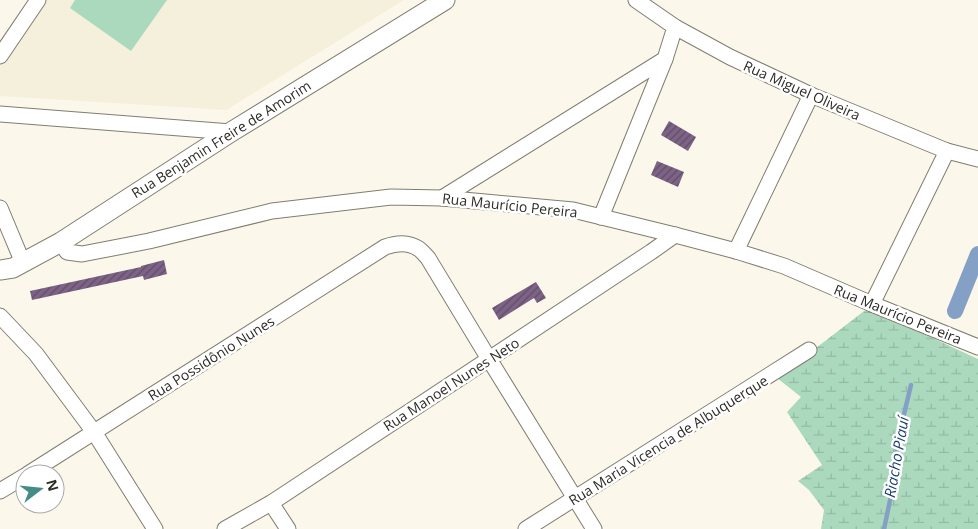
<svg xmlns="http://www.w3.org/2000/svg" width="978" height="529" font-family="'Open Sans',sans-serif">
  <defs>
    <pattern id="wetland-marsh" width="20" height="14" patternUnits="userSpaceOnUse" patternTransform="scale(1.25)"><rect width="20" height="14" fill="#abd9be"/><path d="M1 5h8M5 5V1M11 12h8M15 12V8" fill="none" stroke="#93baa3"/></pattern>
    <pattern id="building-hatch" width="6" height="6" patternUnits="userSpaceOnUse" patternTransform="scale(1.25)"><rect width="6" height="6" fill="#7d6386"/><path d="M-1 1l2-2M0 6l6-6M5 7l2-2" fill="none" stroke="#614e67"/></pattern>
  </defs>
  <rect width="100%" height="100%" fill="#fbf8eb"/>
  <path fill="#f4f0db" d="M44 0H404L226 110 0 96V62Z"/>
  <path fill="url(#wetland-marsh)" d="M868 308 978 359V529H821L824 510 809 490 798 481 822 465 787 412 801 397 777 378Z"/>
  <path fill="#abd9be" d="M75 0H167L131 51 70 8Z"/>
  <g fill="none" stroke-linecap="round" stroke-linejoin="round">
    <path stroke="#85a0c5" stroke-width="4.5" d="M884 529 892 491 899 435 911 385"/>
    <path stroke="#85a0c5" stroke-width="16" d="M955 311 978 254"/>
  </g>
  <g fill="url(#building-hatch)">
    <path d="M669 121 696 137 688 151 661 135Z"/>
    <path d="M657 161 684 172 678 187 651 175Z"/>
    <path d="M164 260 167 274 144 280 143 276 32 300 30 291 141 267V266Z"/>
    <path d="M536 282 546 298 537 303 534 298 499 320 492 308Z"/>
  </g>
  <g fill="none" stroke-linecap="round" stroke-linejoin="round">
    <g stroke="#807d71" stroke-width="17">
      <g id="minor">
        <path d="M636 0 675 27 730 57 811 95 947 151 978 159"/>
        <path d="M0 56 38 0"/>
        <path d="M0 114 231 132"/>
        <path d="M442 198 665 59 675 27"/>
        <path d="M0 208 23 263"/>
        <path d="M601 217 665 59"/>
        <path d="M61 242 67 252 82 254 149 241 272 211 391 197 442 198 573 210 675 235 736 251 784 266 872 304 978 347"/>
        <path d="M736 251 811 95"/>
        <path d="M872 304 947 151"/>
        <path d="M0 316 36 354 94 432 155 529"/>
        <path d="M28 474 385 247C396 243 409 242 419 249 422 251 425 255 428 258L489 359 594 529"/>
        <path d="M0 491 25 476"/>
        <path d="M271 503 288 529"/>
        <path d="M225 529 271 503 651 252 675 235"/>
        <path d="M526 529 809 350"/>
      </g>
    </g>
    <g stroke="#807d71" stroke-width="21">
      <path id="major" d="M0 270 13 268 61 242 231 132 445 0"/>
    </g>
    <use href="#minor" stroke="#fff" stroke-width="15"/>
    <use href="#major" stroke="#fff" stroke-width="19"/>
  </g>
  <g text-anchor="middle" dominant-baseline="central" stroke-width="5" stroke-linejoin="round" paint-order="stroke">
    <g font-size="14" fill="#2c2b26" stroke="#fff">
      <text transform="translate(802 90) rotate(24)">Rua Miguel Oliveira</text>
      <text transform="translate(221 139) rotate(-32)">Rua Benjamin Freire de Amorim</text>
      <text transform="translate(510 205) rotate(6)">Rua Maurício Pereira</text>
      <text transform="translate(898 314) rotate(22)">Rua Maurício Pereira</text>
      <text transform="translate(211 358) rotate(-32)">Rua Possidônio Nunes</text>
      <text transform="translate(451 384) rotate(-33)">Rua Manoel Nunes Neto</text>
      <text transform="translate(668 440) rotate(-32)">Rua Maria Vicencia de Albuquerque</text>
    </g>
    <g font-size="15" font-style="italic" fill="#1a3e6e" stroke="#fff">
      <text transform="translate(896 457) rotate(-80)">Riacho Piauí</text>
    </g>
  </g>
  <g transform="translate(40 489) rotate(74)"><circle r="24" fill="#ffffff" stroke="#abaaa8"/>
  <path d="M0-4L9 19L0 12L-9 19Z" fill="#458c87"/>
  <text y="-8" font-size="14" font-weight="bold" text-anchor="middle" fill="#2c2b26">N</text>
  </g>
</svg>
